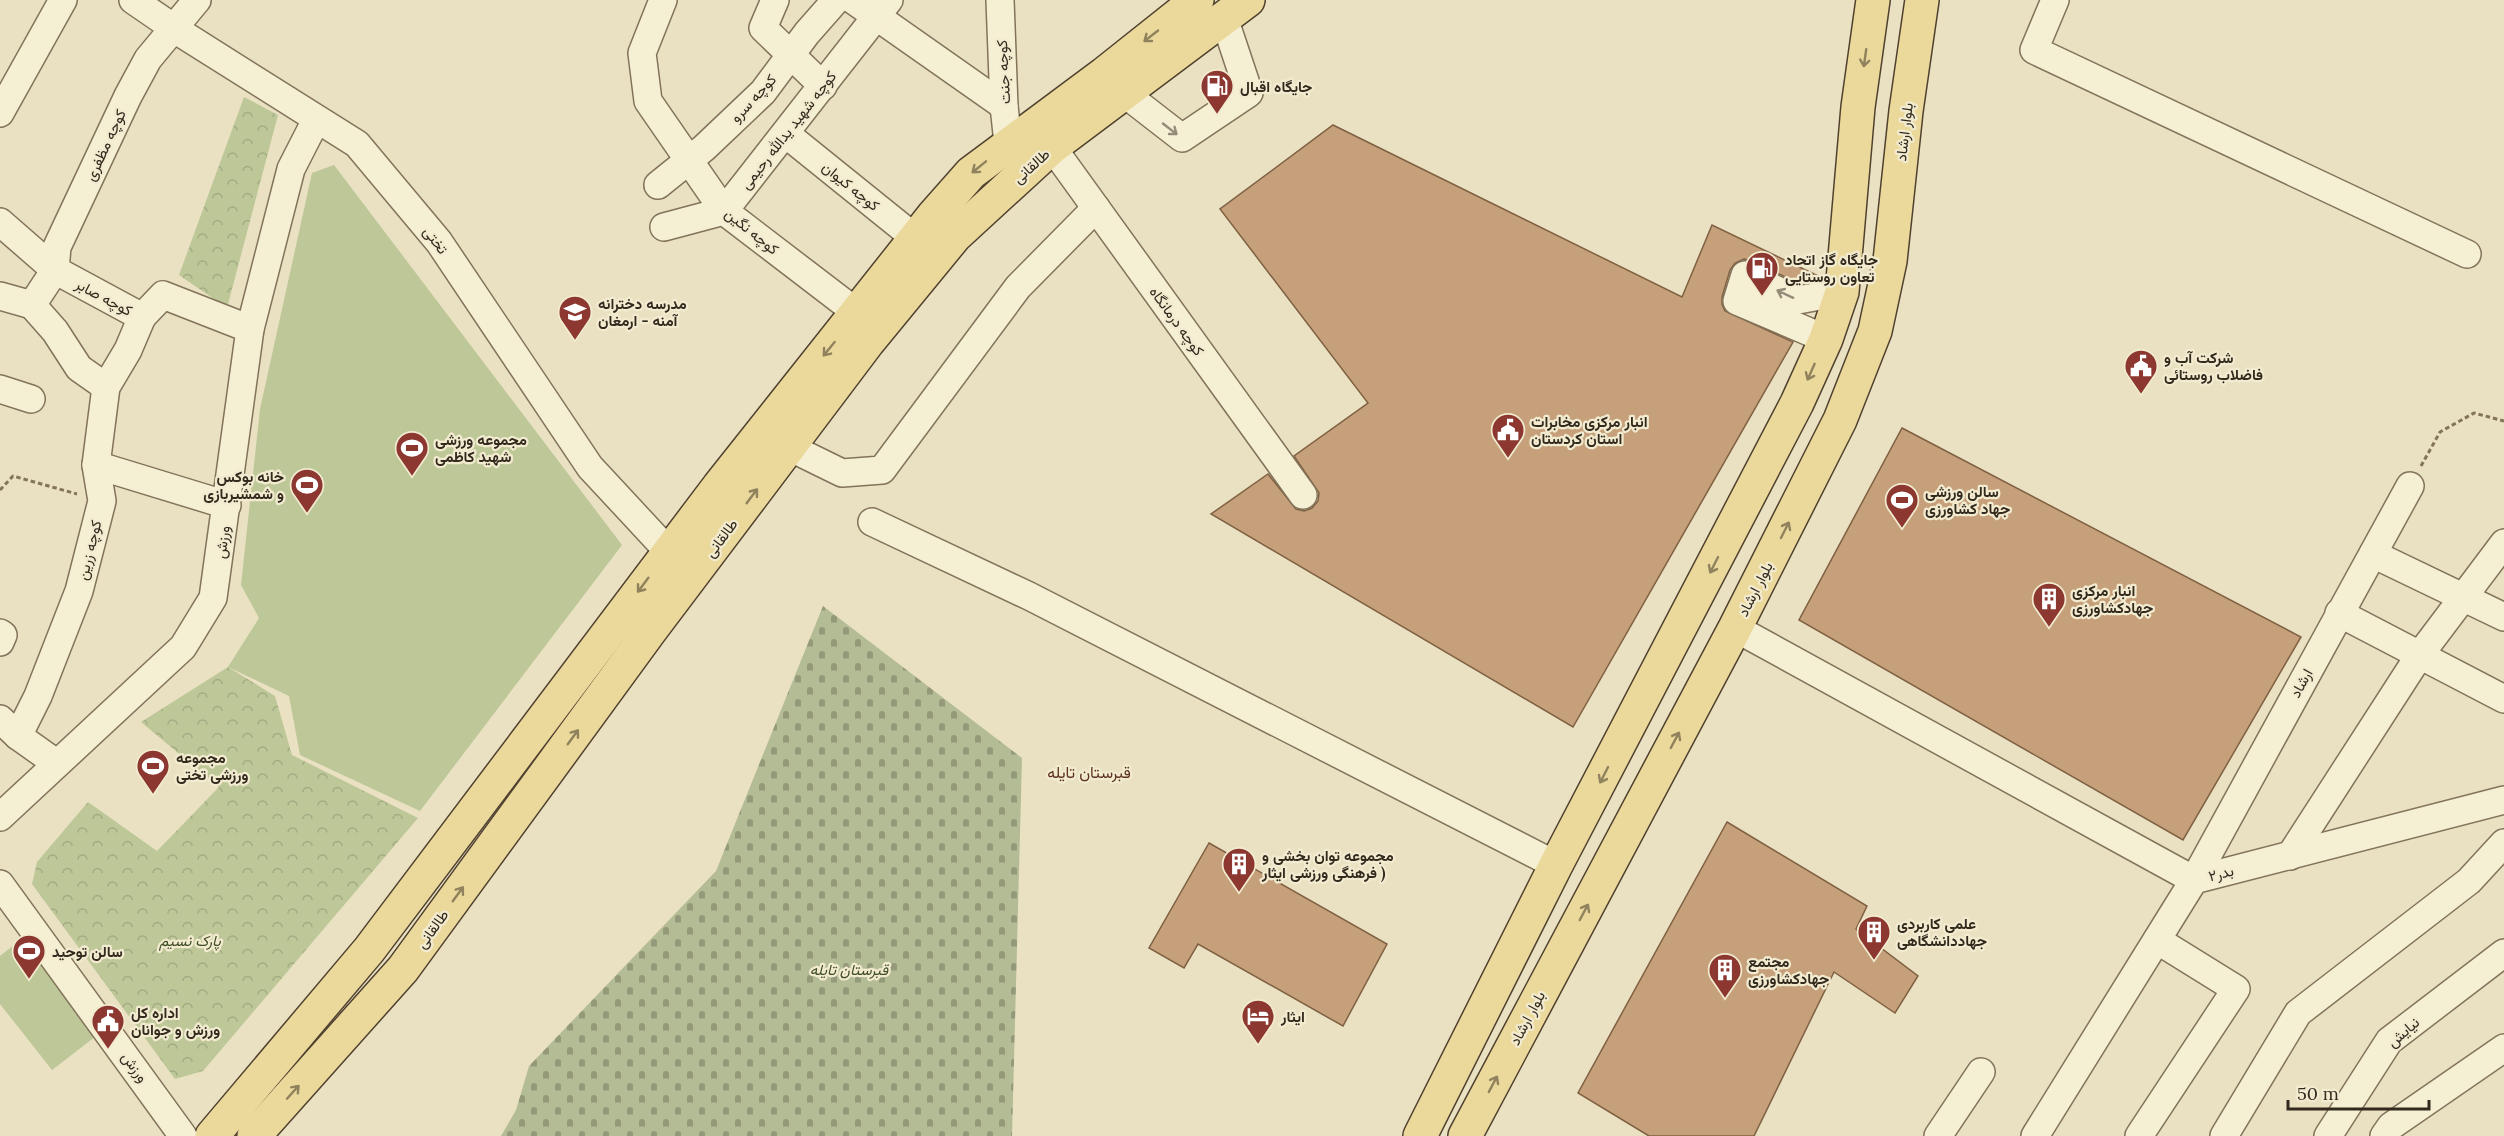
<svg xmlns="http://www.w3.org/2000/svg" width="2504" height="1136" font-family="Lora,Vazirmatn,serif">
  <defs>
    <pattern id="forest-crowns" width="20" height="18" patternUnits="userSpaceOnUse" patternTransform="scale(1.5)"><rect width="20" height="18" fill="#bdc797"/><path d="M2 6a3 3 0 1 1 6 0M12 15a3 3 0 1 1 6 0" fill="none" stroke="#a3ab82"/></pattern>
    <pattern id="cemetery-stones" width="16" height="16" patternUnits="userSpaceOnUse" patternTransform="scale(1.5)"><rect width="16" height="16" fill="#b4bc95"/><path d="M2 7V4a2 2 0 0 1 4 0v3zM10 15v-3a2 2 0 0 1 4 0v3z" fill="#939979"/></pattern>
  </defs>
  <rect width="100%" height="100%" fill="#eae1c2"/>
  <g fill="#bdc797">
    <path d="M334 165 622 545 420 811 300 755 289 696 228 667 259 618 241 585 260 409 312 173Z"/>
    <path d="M24 937 100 1033 52 1070 0 1004V956Z"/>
  </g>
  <g fill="url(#forest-crowns)">
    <path d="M244 97 278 115 227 308 179 275Z"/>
    <path d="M228 667 275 696 292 755 418 818 203 1071 175 1079 32 884 37 862 88 802 157 851 219 787 141 722Z"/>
  </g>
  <path fill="url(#cemetery-stones)" d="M823 606 1022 758 1012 1136H501L516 1110 529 1066 716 871Z"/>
  <g fill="#c5a07a" stroke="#7f6042" stroke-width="1.5">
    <path d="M1333 125 1682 297 1712 225 1818 276 1810 282 1800 284 1752 261 1744 259 1735 263 1730 270 1722 297V304L1725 311 1793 342 1573 727 1211 514 1268 474 1296 509 1304 511 1312 508 1318 501 1319 493 1294 456 1368 403 1220 209Z"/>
    <path d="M1902 428 2301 637 2183 840 1799 620Z"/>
    <path d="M1727 822 1867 906 1856 929 1918 976 1895 1013 1834 972 1754 1136H1649L1578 1093Z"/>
    <path d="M1209 843 1387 944 1343 1026 1198 944 1184 968 1149 948Z"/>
  </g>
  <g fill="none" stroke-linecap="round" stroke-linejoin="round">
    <g stroke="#82735a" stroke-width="30">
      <g id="minor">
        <path d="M133 0 184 35 357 144 439 242 590 467 669 552"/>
        <path d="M663 0 642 53 648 101 724 211 856 312"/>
        <path d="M775 0 763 28 823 86"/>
        <path d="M853 0 1004 106"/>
        <path d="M1000 0 1004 106 1008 143"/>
        <path d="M2055 0 2034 50 2467 254"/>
        <path d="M1124 93 1182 138 1249 93 1224 18"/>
        <path d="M0 113 63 0"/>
        <path d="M786 134 915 238"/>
        <path d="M1052 147 1303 495"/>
        <path d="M658 185 704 148 763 92 807 33 836 0"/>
        <path d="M0 222 55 270 142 317 163 295 250 329"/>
        <path d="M664 227 724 211 889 0"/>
        <path d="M0 296 32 305"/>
        <path d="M1826 339 1737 301 1745 275 1798 300 1842 292"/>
        <path d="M106 387 79 368 55 331 32 305 55 270 57 247 128 96 148 59 197 0"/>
        <path d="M0 389 31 399"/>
        <path d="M789 447 842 473 882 470 1018 287 1096 208"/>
        <path d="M96 465 227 505"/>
        <path d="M872 522 1029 596 1556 865"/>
        <path d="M2373 554 2504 617"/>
        <path d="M2339 613 2504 699"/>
        <path d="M1735 628 2194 880 2410 486"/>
        <path d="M0 633 3 635 0 642"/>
        <path d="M0 719 18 736"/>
        <path d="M56 763 18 736 38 696 79 591 102 501 96 465 106 387 128 350 142 317"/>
        <path d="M0 817 183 647 213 598 250 329 291 169 316 120"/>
        <path d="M2290 856 2419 656 2504 543"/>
        <path d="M0 884 183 1136"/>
        <path d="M1938 1136 1981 1072"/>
        <path d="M2035 1136 2194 880 2504 800"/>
        <path d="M2139 1136 2236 989 2157 940"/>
        <path d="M2224 1136 2298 1013 2469 881 2504 843"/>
        <path d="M2328 1136 2389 1041 2504 953"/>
        <path d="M2384 1136 2391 1126 2504 1048"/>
      </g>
    </g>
    <g stroke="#50412f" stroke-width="36">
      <g id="major">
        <path d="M212 1136 369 950 719 486 933 216 971 173 1104 74 1197 0"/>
        <path d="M254 1136 403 969 650 631 868 342 955 236 1052 147 1248 0"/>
        <path d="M1420 1136 1556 865 1797 403 1826 339 1842 292 1858 107 1873 0"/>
        <path d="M1465 1136 1735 628 1840 420 1875 331 1890 261 1906 111 1922 0"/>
      </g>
    </g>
    <g stroke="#82735a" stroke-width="3" stroke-dasharray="4.5 3" stroke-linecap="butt">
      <path d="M2421 466 2440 432 2474 413 2504 421"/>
      <path d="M0 490 13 476 77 494"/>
    </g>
    <use href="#minor" stroke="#f5efd4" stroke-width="27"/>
    <use href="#major" stroke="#ebd99c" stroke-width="33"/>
  </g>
  <defs><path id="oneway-shaft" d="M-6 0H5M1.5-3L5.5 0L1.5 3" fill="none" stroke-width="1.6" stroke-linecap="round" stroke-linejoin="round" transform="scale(1.5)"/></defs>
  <g stroke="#8f825d">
    <use href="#oneway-shaft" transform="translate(1151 36) rotate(142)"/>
    <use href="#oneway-shaft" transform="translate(1865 58) rotate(98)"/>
    <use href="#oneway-shaft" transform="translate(979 167) rotate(141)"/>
    <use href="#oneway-shaft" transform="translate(829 349) rotate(129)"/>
    <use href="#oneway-shaft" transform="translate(1811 372) rotate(114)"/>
    <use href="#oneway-shaft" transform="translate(752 496) rotate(-53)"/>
    <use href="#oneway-shaft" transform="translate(1785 530) rotate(-63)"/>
    <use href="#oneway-shaft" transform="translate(1714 565) rotate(117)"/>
    <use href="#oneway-shaft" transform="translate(643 585) rotate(127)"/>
    <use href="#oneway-shaft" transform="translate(573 737) rotate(-54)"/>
    <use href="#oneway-shaft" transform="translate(1675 740) rotate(-62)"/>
    <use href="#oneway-shaft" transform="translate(1604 775) rotate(117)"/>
    <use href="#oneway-shaft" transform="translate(458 894) rotate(-54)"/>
    <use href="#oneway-shaft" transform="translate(1584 912) rotate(-62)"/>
    <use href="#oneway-shaft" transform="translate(1493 1084) rotate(-62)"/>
    <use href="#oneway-shaft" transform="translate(293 1092) rotate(-48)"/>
  </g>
  <g stroke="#948c79">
    <use href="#oneway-shaft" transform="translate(1170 129) rotate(38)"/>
    <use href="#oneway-shaft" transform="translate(1785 294) rotate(-155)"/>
  </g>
  <defs>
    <g id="fuel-pin" transform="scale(1.725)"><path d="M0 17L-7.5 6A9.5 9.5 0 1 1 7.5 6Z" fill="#8c372f" stroke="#f2ebd0"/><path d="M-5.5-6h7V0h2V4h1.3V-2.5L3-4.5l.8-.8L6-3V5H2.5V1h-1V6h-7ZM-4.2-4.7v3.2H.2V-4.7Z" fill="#fff"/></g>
    <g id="school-pin" transform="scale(1.725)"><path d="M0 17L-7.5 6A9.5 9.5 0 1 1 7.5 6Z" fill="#8c372f" stroke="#f2ebd0"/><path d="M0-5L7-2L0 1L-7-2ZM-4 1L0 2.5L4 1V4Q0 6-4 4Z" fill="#fff"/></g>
    <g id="civic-pin" transform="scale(1.725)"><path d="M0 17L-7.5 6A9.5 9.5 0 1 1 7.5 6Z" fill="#8c372f" stroke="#f2ebd0"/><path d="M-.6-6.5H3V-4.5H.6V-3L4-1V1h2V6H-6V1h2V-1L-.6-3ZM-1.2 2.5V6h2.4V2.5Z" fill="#fff"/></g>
    <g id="stadium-pin" transform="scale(1.725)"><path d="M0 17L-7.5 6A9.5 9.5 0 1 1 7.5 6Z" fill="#8c372f" stroke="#f2ebd0"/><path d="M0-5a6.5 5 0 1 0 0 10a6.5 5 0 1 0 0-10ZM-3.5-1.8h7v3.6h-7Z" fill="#fff"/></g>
    <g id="building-pin" transform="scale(1.725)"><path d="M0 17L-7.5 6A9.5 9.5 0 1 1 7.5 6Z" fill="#8c372f" stroke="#f2ebd0"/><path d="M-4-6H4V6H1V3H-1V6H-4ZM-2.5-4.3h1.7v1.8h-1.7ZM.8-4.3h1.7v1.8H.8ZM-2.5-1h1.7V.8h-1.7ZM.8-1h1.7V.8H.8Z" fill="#fff"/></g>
    <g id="hotel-pin" transform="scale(1.725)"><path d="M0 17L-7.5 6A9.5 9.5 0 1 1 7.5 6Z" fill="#8c372f" stroke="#f2ebd0"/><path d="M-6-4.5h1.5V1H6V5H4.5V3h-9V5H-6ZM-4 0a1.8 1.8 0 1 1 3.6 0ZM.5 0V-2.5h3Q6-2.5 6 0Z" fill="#fff"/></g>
  </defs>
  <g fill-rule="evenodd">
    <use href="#fuel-pin" x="1217" y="86"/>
    <use href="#fuel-pin" x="1762" y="268"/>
    <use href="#school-pin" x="575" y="312"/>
    <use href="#civic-pin" x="2141" y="366"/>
    <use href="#civic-pin" x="1508" y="430"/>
    <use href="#stadium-pin" x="412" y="448"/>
    <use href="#stadium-pin" x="307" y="485"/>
    <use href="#stadium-pin" x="1902" y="500"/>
    <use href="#building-pin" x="2049" y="599"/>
    <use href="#stadium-pin" x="153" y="766"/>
    <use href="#building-pin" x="1239" y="864"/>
    <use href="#building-pin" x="1874" y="932"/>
    <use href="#stadium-pin" x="29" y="951"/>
    <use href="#building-pin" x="1725" y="970"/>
    <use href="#hotel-pin" x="1258" y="1016"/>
    <use href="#civic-pin" x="108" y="1021"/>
  </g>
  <g text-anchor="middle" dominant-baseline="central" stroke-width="4.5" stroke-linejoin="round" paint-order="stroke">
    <g font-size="15" fill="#332a1e" stroke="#f2ebd0">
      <text transform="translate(1003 72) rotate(-93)">کوچه جنت</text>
      <text transform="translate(753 98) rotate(-47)">کوچه سرو</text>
      <text transform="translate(788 130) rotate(-52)">کوچه شهید یدالله رحیمی</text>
      <text transform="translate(1904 132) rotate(-83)">بلوار ارشاد</text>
      <text transform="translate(105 145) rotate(-65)">کوچه مظفری</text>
      <text transform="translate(1031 166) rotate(-42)">طالقانی</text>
      <text transform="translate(851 186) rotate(39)">کوچه کیوان</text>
      <text transform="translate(752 231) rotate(39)">کوچه نگین</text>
      <text transform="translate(436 240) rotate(53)">تختی</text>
      <text transform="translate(104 297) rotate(28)">کوچه صابر</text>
      <text transform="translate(1177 321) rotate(54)">کوچه درمانگاه</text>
      <text transform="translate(721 538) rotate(-53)">طالقانی</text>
      <text transform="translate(222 542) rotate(-82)">ورزش</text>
      <text transform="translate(89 550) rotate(-76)">کوچه زرین</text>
      <text transform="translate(1755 589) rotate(-63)">بلوار ارشاد</text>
      <text transform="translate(2301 683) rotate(-61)">ارشاد</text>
      <text transform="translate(2221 873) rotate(-14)">بدر۲</text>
      <text transform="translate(432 929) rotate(-54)">طالقانی</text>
      <text transform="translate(1527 1018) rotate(-62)">بلوار ارشاد</text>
      <text transform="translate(2403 1032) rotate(-41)">نیایش</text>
      <text transform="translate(135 1067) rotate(54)">ورزش</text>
    </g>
    <g font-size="15" font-weight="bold" fill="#332a1e" stroke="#f2ebd0" text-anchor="start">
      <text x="1240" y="86">جایگاه اقبال</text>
      <text x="1785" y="259">جایگاه گاز اتحاد<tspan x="1785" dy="17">تعاون روستایی</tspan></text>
      <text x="598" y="303">مدرسه دخترانه<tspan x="598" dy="17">آمنه - ارمغان</tspan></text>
      <text x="2164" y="357">شرکت آب و<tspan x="2164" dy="17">فاضلاب روستائی</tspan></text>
      <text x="1531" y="421">انبار مرکزی مخابرات<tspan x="1531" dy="17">استان کردستان</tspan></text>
      <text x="435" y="439">مجموعه ورزشی<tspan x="435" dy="17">شهید کاظمی</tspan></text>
      <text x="284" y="476" text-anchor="end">خانه بوکس<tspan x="284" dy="17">و شمشیربازی</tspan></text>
      <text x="1925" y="491">سالن ورزشی<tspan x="1925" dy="17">جهاد کشاورزی</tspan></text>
      <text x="2072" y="590">انبار مرکزی<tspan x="2072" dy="17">جهادکشاورزی</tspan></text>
      <text x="176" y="757">مجموعه<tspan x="176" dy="17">ورزشی تختی</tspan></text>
      <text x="1262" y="855">مجموعه توان بخشی و<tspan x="1262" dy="17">فرهنگی ورزشی ایثار )</tspan></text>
      <text x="1897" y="923">علمی کاربردی<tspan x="1897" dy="17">جهاددانشگاهی</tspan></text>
      <text x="52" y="951">سالن توحید</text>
      <text x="1748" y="961">مجتمع<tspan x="1748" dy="17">جهادکشاورزی</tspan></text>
      <text x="131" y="1012">اداره کل<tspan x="131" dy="17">ورزش و جوانان</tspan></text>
      <text x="1281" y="1016">ایثار</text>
    </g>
    <g font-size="15" font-style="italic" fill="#404e26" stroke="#f2ebd0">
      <text x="190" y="940">پارک نسیم</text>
      <text x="849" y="969">قبرستان تایله</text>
    </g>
    <g font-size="16" fill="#5c3220" stroke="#f2ebd0">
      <text x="1089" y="772">قبرستان تایله</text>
    </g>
  </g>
  <path d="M2288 1100v9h141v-9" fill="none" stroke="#332a1e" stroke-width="3"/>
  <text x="2297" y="1100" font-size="18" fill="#332a1e" stroke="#f2ebd0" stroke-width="4.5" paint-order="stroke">50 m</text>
</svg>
